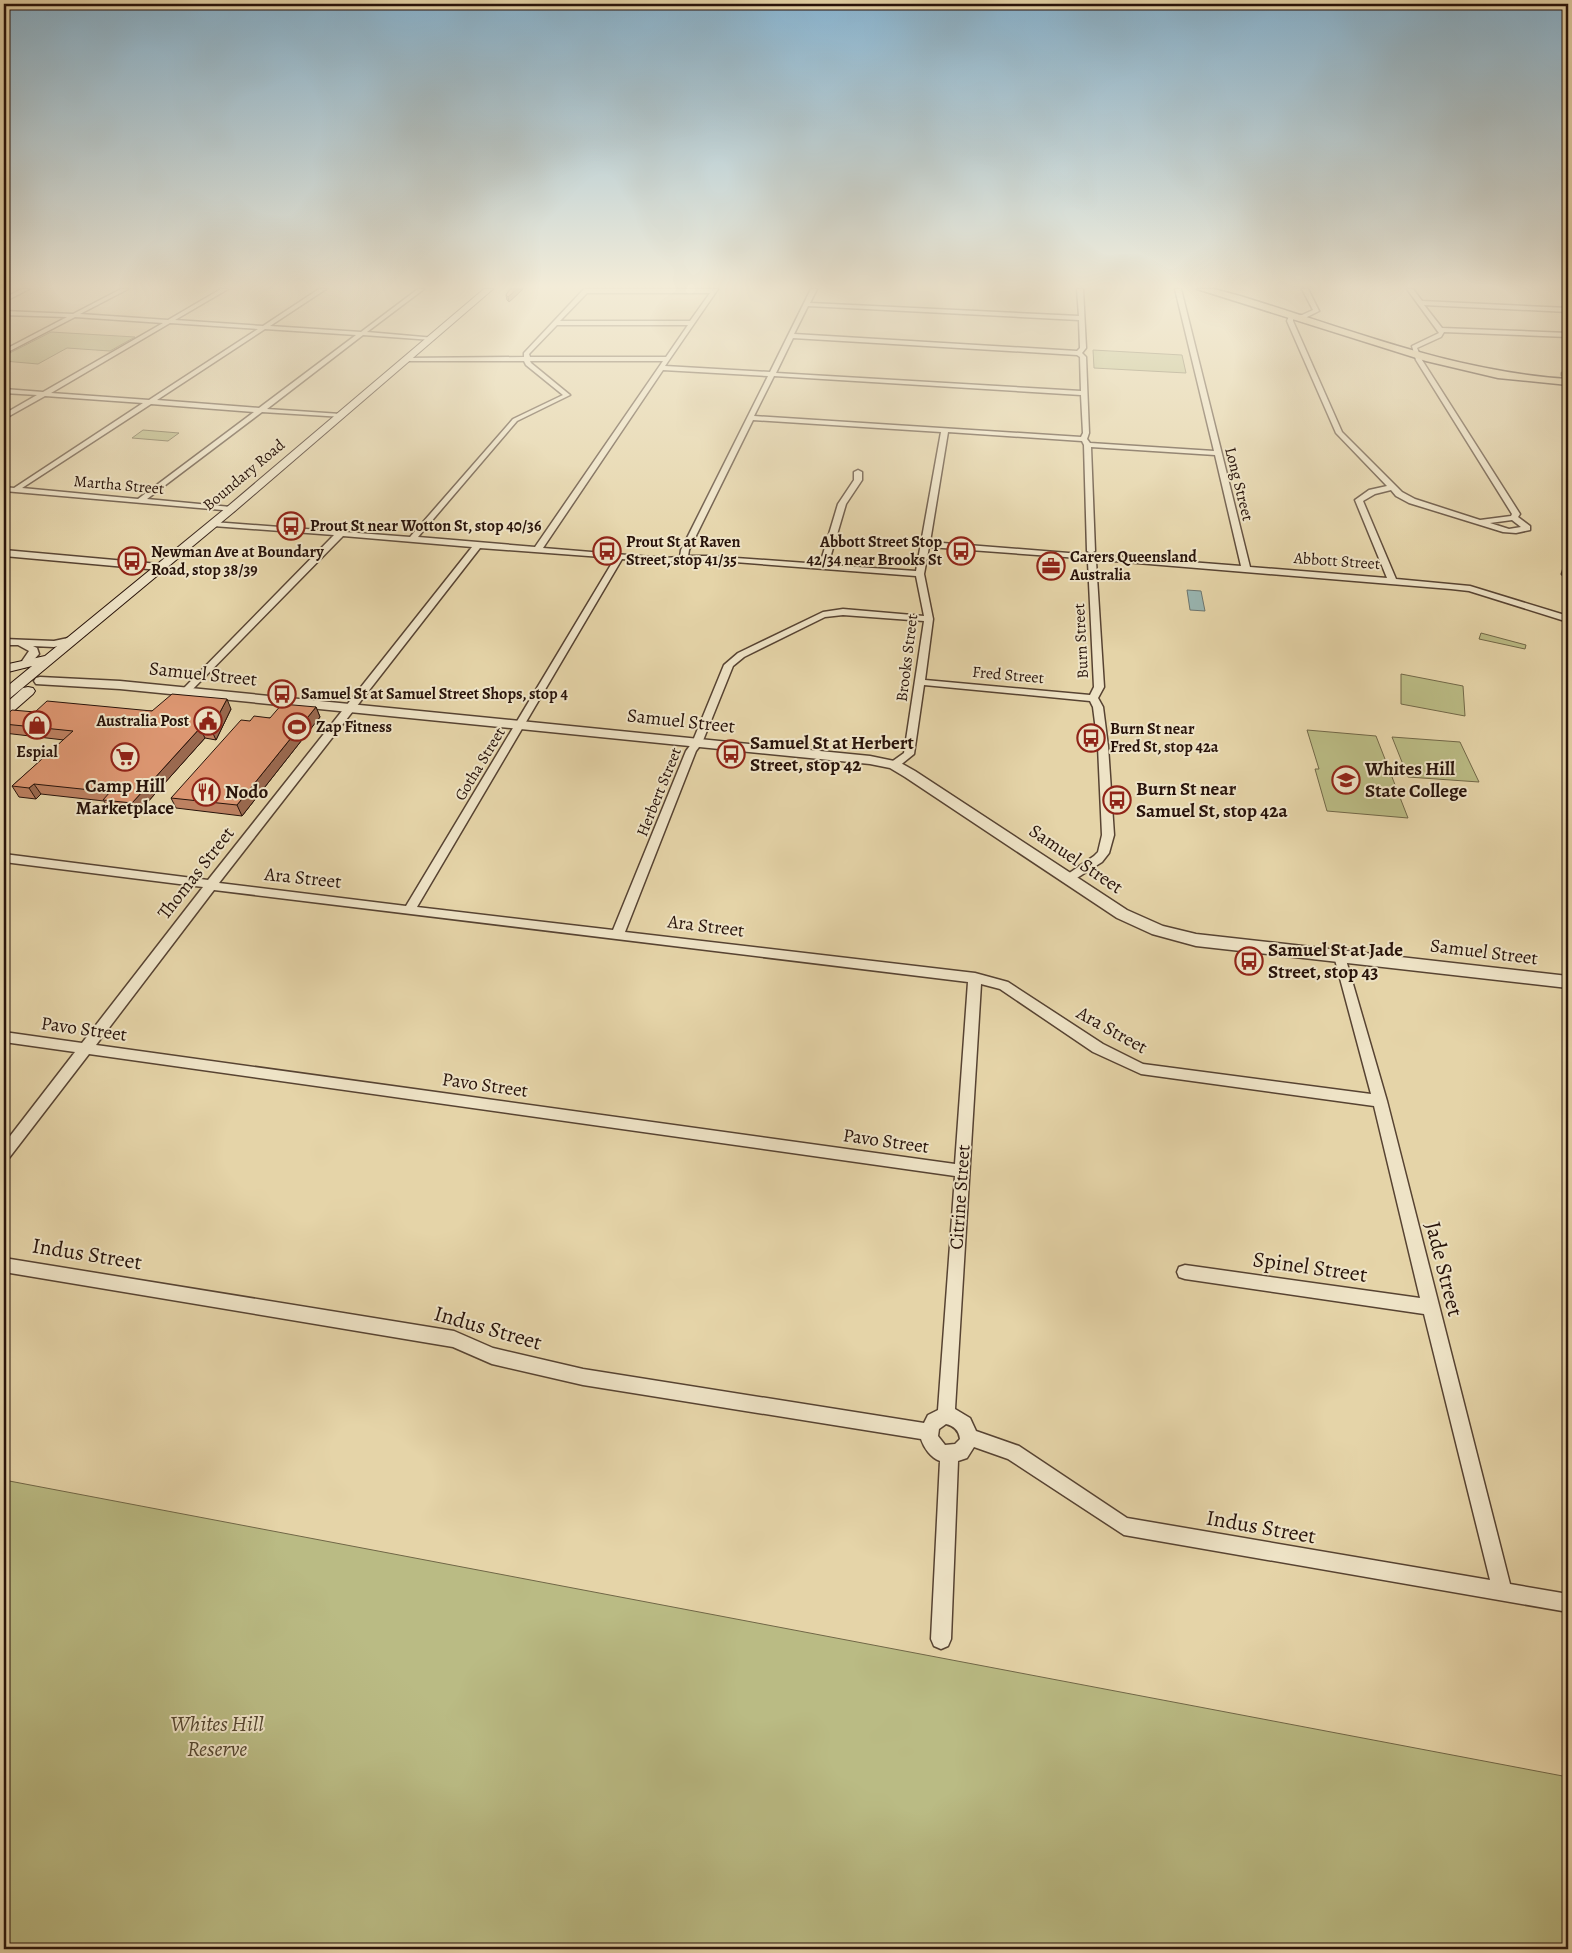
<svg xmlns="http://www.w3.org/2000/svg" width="1572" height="1953" font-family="Alegreya,serif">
  <rect width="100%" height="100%" fill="#e5d4a8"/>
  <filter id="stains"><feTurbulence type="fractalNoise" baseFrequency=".004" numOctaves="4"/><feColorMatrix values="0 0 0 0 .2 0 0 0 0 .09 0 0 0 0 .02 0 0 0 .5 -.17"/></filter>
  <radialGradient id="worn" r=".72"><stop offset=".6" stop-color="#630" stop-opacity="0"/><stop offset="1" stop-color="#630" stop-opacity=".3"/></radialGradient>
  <g fill="#babb84" stroke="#716747">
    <path d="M51 332 135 337 110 351 67 348 38 364 4 361V356Z"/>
    <path d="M1093 350 1182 355 1186 373 1094 368Z"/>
    <path d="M143 430 179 433 168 441 132 438Z"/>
    <path d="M1481 633 1526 645 1525 649 1479 639Z"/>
    <path d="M1401 674 1463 686 1465 716 1401 704Z"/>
    <path d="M1307 730 1376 736 1408 818 1327 811 1315 769H1319Z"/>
    <path d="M1392 737 1460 742 1479 782 1408 777Z"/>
    <path d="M4 1480 1568 1777V1949H4Z"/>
  </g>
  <path fill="#99b6b2" stroke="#6c756f" d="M1187 590 1201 591 1205 611 1190 610Z"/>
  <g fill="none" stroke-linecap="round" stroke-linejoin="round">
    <g stroke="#574332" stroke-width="3">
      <g id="minor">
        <path d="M22 289H29L4 302V298Z"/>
        <path d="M121 289H128L80 314 168 320 221 289H228L175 320 263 326 319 289H326L270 326 361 332 418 289H424L367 332 435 338 432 340 363 335 267 409 341 414 344 416 343 417 262 412 147 499 231 507 235 509 234 511 4 491V487L14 488 143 403 45 396 4 419V414L37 395 4 393V389L43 392 163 323 75 317 4 354V350L67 317 4 315V311L73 314ZM170 323 258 329 149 400 51 393ZM265 329 356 335 259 408 157 400ZM151 404 254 412 138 499 22 488Z"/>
        <path d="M584 289H718L665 366 770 372 811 289H817L810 303 1079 316 1077 289H1083L1086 348 1082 353 1086 357 1089 433 1087 439 1090 443 1214 451 1175 289H1181L1250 567 1387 578 1355 500 1369 490 1387 486 1336 433 1287 321 1289 316 1302 315 1313 310 1302 289H1308L1319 311 1305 318 1293 319V321L1342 432 1402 492 1415 499 1480 520 1511 516 1512 514 1416 360 1412 346 1439 333 1407 289H1413L1422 301 1568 308V312L1424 305 1442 328 1568 333V337L1444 332 1441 337 1417 348 1422 360 1520 514 1518 517 1530 526V530L1516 533 1503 532 1409 503 1396 496 1391 490 1375 494 1363 501 1396 579 1470 586 1568 616V622L1469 591 1451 589 1101 560 1096 561 1104 687 1098 698 1103 707 1108 746 1114 835 1109 853 1102 862 1069 883 1063 879 1065 876 1094 856 1098 852 1102 835 1098 746 1093 707 1090 701 924 685 914 754 898 767H890L889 765 890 763 904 753 924 621 843 615 825 617 744 657 733 666 702 743 696 751 625 932 975 973 1008 982 1103 1044 1143 1064 1371 1094 1334 956 1340 952 1344 953 1387 1101 1510 1584 1568 1594V1612L1124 1535 1008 1459 974 1447 967 1458 958 1461 951 1639 948 1646 941 1649 934 1646 931 1639 940 1461C931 1458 924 1448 921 1439L583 1385 492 1364 453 1347 4 1272V1258L454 1331 493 1348 583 1369 924 1423 928 1415 938 1410 955 1176 89 1054 9 1158 4 1160V1144L75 1052 4 1042V1032L82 1043 203 887 4 862V854L208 880 472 547 343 536 188 694 185 695 180 692 182 690 334 535 213 526 209 524 213 522 410 537 513 419 563 395 526 365 524 361H406L404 358 524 357V353ZM587 293H710L690 321H560ZM808 306 1079 320 1080 348 1077 351 794 334ZM557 325H688L666 357H530L529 354ZM793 338 1077 355 1080 357 1081 391 776 373ZM530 361H663L535 547 418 537 517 421 570 395 531 363ZM663 370 768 376 681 550 680 557 664 558 543 548ZM774 376 1081 395 1083 433 1081 437 754 416ZM753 420 941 432 916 571 828 565 846 504 862 480V472L858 470 854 472V480L838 504 820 564 708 556H688L689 550ZM948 432 1082 441 1084 445 1087 551 1091 553 1095 551 1091 447 1215 455 1241 566 1100 555 1089 557 1081 554 930 542ZM1512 520 1521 527 1509 529 1490 523ZM929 547 1079 558 1088 562 1094 687 1090 695 925 680 933 619 924 574ZM480 548 615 558 406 906 219 883ZM622 559 664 562 708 560 916 576 924 616 843 609 823 612 738 653 724 665 692 743 686 751 613 930 417 907ZM214 890 968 982 955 1164 96 1045ZM981 984 1000 989 1093 1052 1141 1074 1374 1106 1420 1298 1185 1265 1179 1267 1177 1272 1179 1277 1185 1279 1424 1314 1490 1580 1127 1518 1019 1446 976 1431 970 1418 955 1409ZM946 1424C954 1426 959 1430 960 1439L955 1444 945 1445 938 1436 939 1429Z"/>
        <path d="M1562 373 1568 375V380L1562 375Z"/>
        <path d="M1565 565H1568V579L1562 574Z"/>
        <path d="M68 638 72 641 71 643 54 647 33 646 37 648 39 654 28 666 25 667 20 664 29 651 18 645H4V639L54 641Z"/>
      </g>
    </g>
    <g stroke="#574332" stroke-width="3">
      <g id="tertiary">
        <path d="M4 550 159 564 164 567 159 570 4 556Z"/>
        <path d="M40 677 120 681 870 756 899 762 915 771 1127 910 1163 926 1196 934 1568 976V988L1196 946 1152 934 1117 918 905 777 890 768 870 764 120 689 36 684 34 681 36 678Z"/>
      </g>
    </g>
    <g stroke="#28130a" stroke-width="2">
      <g id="secondary">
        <path d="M484 289H493L235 511 9 699 4 700V689L32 666 4 673V665L45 656 227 507Z"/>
        <path d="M28 687 33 688 35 691 33 694 9 715 4 716V705L23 688Z"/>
      </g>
    </g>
    <g stroke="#28130a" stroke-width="3">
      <path id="trunk" d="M1197 289H1214L1240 296C1352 330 1450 371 1568 379V385L1498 378 1426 361Z"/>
    </g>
    <use href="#minor" fill="#eee3c6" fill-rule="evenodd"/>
    <use href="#tertiary" fill="#eee3c6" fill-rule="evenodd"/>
    <use href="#secondary" fill="#eee3c6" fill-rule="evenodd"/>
    <use href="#trunk" fill="#e5d4a8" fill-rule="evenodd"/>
  </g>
  <g fill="#bd8161" stroke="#28130a">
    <path d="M510 289H523L509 302 507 300 506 295Z"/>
    <path d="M316 707 320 717 242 816 176 808 171 798 250 721 270 718Z"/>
    <path d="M231 709 216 740 205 738 137 814 109 810 104 801 41 794 36 799 19 797 12 786 64 740 4 733V717L35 712 152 711Z"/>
  </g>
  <g fill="#9a694f" stroke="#28130a">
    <path d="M517 289H523L509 302 508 297Z"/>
    <path d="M227 699 231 709 216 740 211 729Z"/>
    <path d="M316 707 320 717 242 816 237 805Z"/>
    <path d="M200 728 205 738 137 814 132 803Z"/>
    <path d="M34 784 41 794 36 799 29 788Z"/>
  </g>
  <g fill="#dc9671" stroke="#28130a">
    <path d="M510 289H517L508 297 506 295Z"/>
    <path d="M172 694 227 699 211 729 200 728 132 803 103 800 110 792 34 784 29 788 12 786 73 731 4 724V717L12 710 35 712 47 701 152 711Z"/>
    <path d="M282 704 316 707 237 805 171 798 241 720 250 721 254 716 270 718Z"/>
  </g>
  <linearGradient id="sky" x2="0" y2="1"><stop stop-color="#88b5d2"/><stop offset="0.51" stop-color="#f3ecd8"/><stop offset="1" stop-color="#f3ecd8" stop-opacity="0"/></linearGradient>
  <rect width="1572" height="562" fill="url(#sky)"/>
  <defs>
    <g id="bus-ring" transform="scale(1.4375)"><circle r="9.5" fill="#eee3c6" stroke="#8f2418" stroke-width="1.5"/><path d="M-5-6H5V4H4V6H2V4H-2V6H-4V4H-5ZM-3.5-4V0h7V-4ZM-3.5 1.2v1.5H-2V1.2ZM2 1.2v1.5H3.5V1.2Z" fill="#8f2418"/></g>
    <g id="office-ring" transform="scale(1.4375)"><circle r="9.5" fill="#eee3c6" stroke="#8f2418" stroke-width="1.5"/><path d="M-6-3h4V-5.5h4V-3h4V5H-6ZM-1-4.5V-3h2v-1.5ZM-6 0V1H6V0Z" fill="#8f2418"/></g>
    <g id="civic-ring" transform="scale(1.4375)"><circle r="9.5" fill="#eee3c6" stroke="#8f2418" stroke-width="1.5"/><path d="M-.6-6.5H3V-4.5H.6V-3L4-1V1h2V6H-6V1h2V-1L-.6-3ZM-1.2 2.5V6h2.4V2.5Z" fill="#8f2418"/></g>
    <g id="shop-ring" transform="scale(1.4375)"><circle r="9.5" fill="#eee3c6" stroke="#8f2418" stroke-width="1.5"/><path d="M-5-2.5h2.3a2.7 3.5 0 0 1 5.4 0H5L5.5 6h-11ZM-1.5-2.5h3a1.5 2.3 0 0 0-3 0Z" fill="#8f2418"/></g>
    <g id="stadium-ring" transform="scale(1.4375)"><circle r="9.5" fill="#eee3c6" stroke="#8f2418" stroke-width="1.5"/><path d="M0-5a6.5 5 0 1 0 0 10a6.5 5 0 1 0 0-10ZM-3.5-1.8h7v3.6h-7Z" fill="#8f2418"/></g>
    <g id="supermarket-ring" transform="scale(1.4375)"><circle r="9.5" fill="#eee3c6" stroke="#8f2418" stroke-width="1.5"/><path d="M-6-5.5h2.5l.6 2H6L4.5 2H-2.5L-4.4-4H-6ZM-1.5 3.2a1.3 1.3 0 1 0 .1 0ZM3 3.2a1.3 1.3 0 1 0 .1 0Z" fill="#8f2418"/></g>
    <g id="school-ring" transform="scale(1.4375)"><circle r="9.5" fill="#eee3c6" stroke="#8f2418" stroke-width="1.5"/><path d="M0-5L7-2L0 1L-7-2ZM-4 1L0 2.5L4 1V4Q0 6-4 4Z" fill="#8f2418"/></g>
    <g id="restaurant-ring" transform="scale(1.4375)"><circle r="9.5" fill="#eee3c6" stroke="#8f2418" stroke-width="1.5"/><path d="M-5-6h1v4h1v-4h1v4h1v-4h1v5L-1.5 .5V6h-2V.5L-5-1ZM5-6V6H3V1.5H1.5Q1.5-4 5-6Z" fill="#8f2418"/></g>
  </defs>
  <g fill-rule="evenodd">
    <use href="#bus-ring" x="291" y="526"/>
    <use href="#bus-ring" x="607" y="551"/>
    <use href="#bus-ring" x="961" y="551"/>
    <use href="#bus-ring" x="132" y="561"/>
    <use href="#office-ring" x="1051" y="566"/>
    <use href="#bus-ring" x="282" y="694"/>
    <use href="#civic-ring" x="208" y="721"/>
    <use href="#shop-ring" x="37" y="725"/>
    <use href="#stadium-ring" x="297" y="727"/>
    <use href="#bus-ring" x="1091" y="738"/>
    <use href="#bus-ring" x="731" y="754"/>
    <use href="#supermarket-ring" x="125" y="757"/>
    <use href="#school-ring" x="1346" y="780"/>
    <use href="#restaurant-ring" x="206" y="792"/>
    <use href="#bus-ring" x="1117" y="800"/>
    <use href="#bus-ring" x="1249" y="961"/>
  </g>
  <g text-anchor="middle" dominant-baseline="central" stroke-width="4" stroke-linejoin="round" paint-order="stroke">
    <g font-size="16" fill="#28130a" stroke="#eee3c6">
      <text transform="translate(244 475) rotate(-40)">Boundary Road</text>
      <text transform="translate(1239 484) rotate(76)">Long Street</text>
      <text transform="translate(119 485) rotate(5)">Martha Street</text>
      <text transform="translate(1337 561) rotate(4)">Abbott Street</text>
      <text transform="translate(1081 641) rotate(-93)">Burn Street</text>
      <text transform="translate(907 658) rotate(-83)">Brooks Street</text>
      <text transform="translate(1008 675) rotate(5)">Fred Street</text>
      <text transform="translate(480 764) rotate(-59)">Gotha Street</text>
      <text transform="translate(659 792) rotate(-68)">Herbert Street</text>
    </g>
    <g font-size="16" font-weight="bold" fill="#28130a" stroke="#eee3c6" text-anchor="start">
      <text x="310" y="526">Prout St near Wotton St, stop 40/36</text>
      <text x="626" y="542">Prout St at Raven<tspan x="626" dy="18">Street, stop 41/35</tspan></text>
      <text x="942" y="542" text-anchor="end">Abbott Street Stop<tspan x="942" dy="18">42/34 near Brooks St</tspan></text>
      <text x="151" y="552">Newman Ave at Boundary<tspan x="151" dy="18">Road, stop 38/39</tspan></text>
      <text x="1070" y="557">Carers Queensland<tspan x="1070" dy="18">Australia</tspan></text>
      <text x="301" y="694">Samuel St at Samuel Street Shops, stop 4</text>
      <text x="189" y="721" text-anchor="end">Australia Post</text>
      <text x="316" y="727">Zap Fitness</text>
      <text x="1110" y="729">Burn St near<tspan x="1110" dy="18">Fred St, stop 42a</tspan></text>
      <text x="37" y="752" text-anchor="middle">Espial</text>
    </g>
    <g font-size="19" fill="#28130a" stroke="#eee3c6">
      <text transform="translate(203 674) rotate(6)">Samuel Street</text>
      <text transform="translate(681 721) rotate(6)">Samuel Street</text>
      <text transform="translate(1076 859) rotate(34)">Samuel Street</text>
      <text transform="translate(196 873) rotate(-52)">Thomas Street</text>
      <text transform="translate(303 878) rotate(6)">Ara Street</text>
      <text transform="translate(706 926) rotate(7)">Ara Street</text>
      <text transform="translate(1484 952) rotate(7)">Samuel Street</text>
      <text transform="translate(84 1029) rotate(8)">Pavo Street</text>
      <text transform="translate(1112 1030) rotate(29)">Ara Street</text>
      <text transform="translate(485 1085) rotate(8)">Pavo Street</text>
      <text transform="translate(886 1141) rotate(8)">Pavo Street</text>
      <text transform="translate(960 1197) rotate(-86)">Citrine Street</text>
    </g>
    <g font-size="19" font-weight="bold" fill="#28130a" stroke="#eee3c6" text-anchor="start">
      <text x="750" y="743">Samuel St at Herbert<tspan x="750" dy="22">Street, stop 42</tspan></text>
      <text x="1365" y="769">Whites Hill<tspan x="1365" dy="22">State College</tspan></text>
      <text x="125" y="786" text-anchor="middle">Camp Hill<tspan x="125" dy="22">Marketplace</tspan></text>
      <text x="1136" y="789">Burn St near<tspan x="1136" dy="22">Samuel St, stop 42a</tspan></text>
      <text x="225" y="792">Nodo</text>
      <text x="1268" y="950">Samuel St at Jade<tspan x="1268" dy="22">Street, stop 43</tspan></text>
    </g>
    <g font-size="22" fill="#28130a" stroke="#eee3c6">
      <text transform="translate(87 1254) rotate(9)">Indus Street</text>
      <text transform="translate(1310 1267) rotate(8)">Spinel Street</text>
      <text transform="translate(1444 1269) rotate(76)">Jade Street</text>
      <text transform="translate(488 1328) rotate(16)">Indus Street</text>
      <text transform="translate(1261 1527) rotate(10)">Indus Street</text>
    </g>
    <g font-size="22" font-style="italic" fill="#54452f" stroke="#eee3c6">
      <text x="217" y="1724">Whites Hill<tspan x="217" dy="25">Reserve</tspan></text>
    </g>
  </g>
  <rect width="1572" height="1953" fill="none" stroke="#e5d4a8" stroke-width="20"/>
  <rect x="5" y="5" width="1562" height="1943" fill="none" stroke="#28130a" stroke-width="2.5"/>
  <rect x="10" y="10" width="1552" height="1933" fill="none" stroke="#28130a"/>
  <rect width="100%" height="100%" filter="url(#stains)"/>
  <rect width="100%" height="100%" fill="url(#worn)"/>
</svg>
